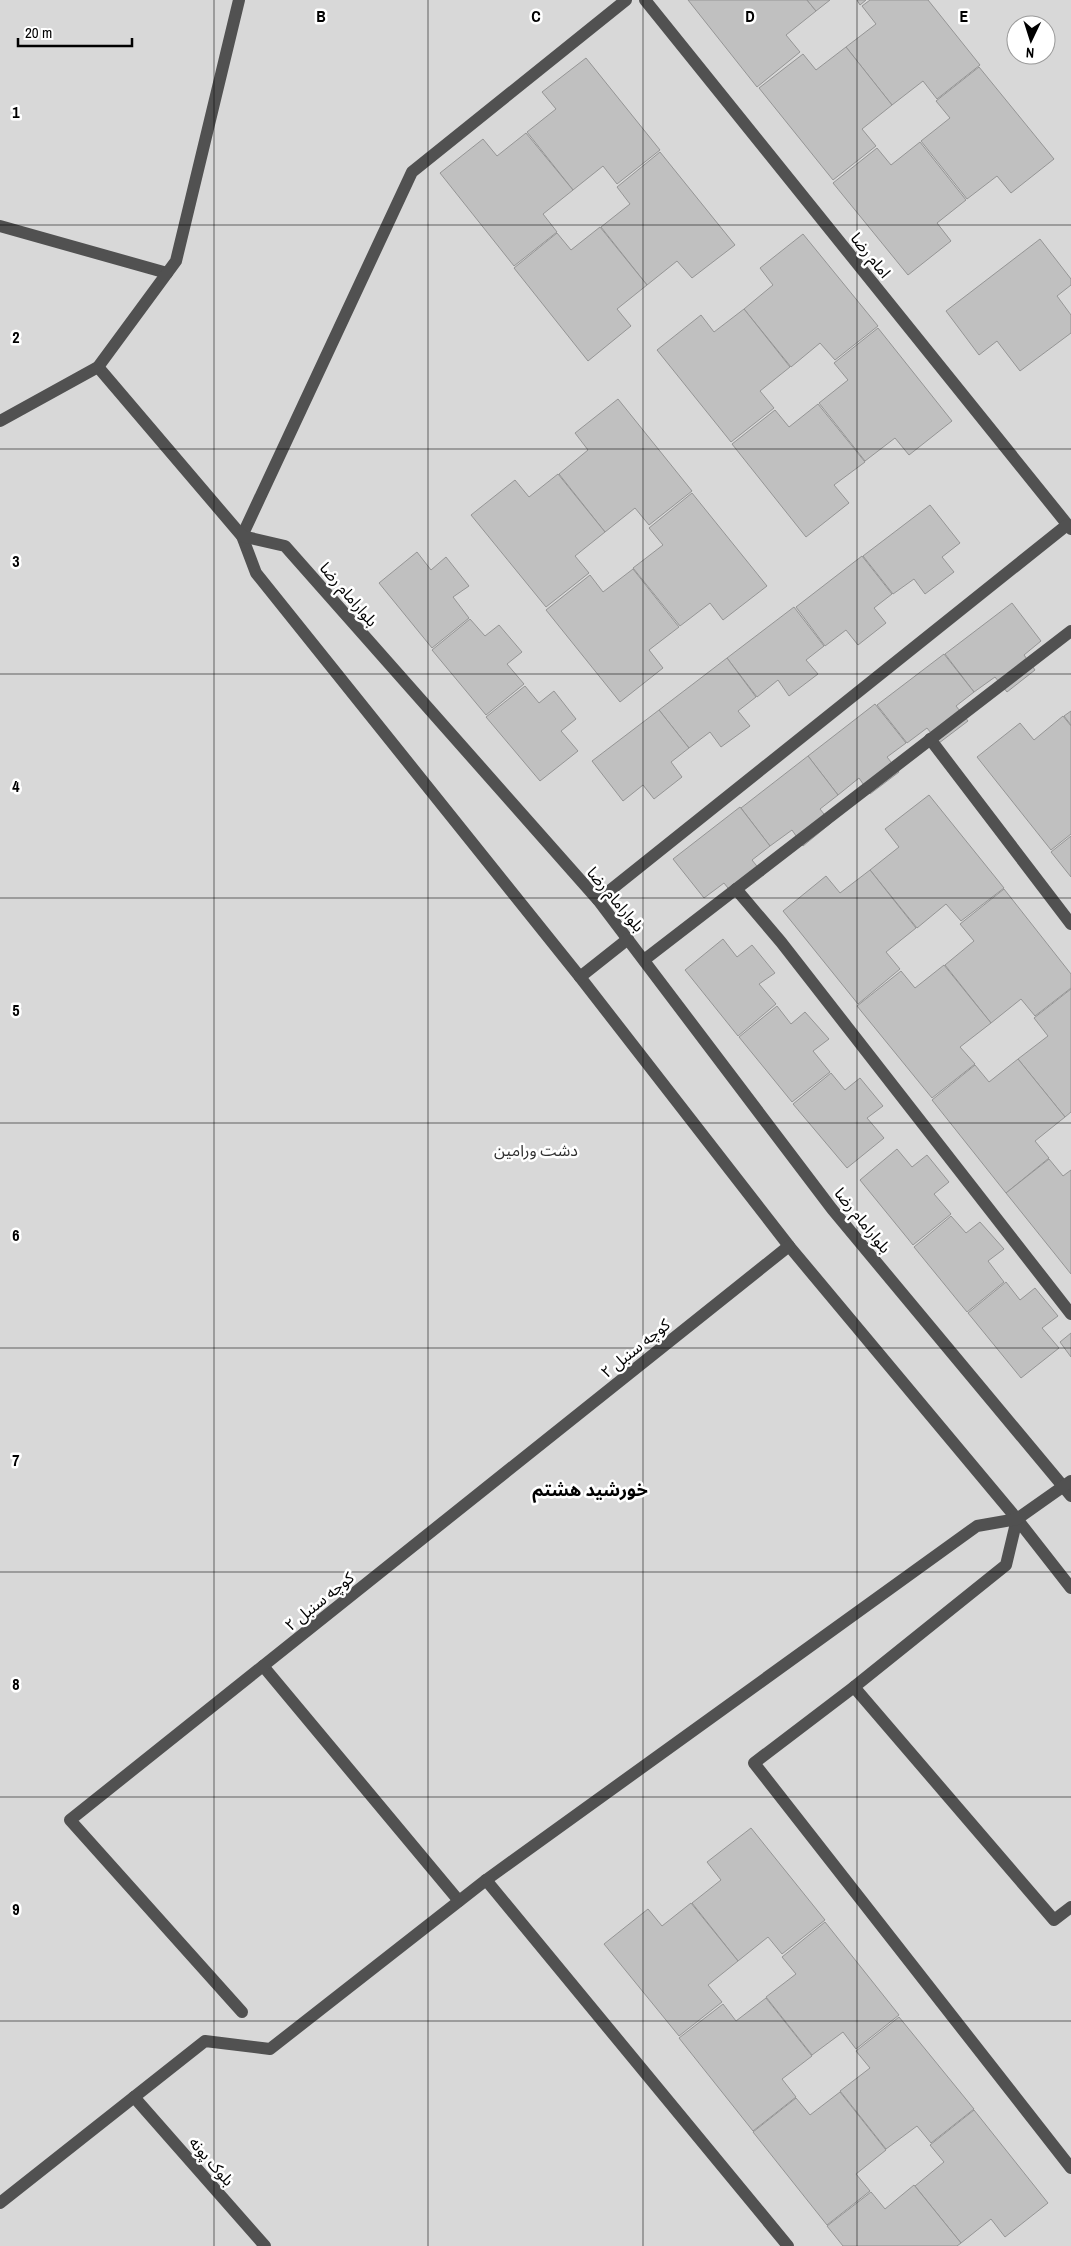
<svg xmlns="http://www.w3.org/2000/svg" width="1071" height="2246" font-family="'Archivo Narrow','Noto Sans Arabic',sans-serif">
  <rect width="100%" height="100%" fill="#fff"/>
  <path fill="#d8d8d8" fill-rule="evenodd" d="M0 0H1071V2246H0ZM1016 25H1046V55H1016Z"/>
  <g fill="#c0c0c0" stroke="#959595">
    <path d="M688 0H807L816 11 786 35 800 52 757 87Z"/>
    <path d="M807 0H830L816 11Z"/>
    <path d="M857 0H866L860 5Z"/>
    <path d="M870 0H928L980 65 937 99 923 81 892 105 846 47 876 24 862 6Z"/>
    <path d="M846 47 892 105 862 129 876 146 833 180 759 88 803 54 816 70Z"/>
    <path d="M586 58 660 150 617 184 603 166 573 190 527 132 556 109 542 92Z"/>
    <path d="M979 67 1054 159 1011 193 997 176 967 199 921 141 950 118 936 101Z"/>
    <path d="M526 133 573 190 543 214 557 232 514 266 440 173 483 139 497 156Z"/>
    <path d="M920 142 966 200 937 223 951 241 908 275 833 183 877 148 891 165Z"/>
    <path d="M660 152 735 245 692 278 677 261 647 285 601 227 630 204 617 187Z"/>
    <path d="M600 227 647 285 617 309 631 326 588 361 514 268 557 233 571 250Z"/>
    <path d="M803 234 878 326 835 360 820 343 791 367 744 309 773 285 760 268Z"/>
    <path d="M1040 239 1071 279V285L1057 296 1071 315V333L1020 371 997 341 979 355 946 311Z"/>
    <path d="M744 309 790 367 760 391 774 408 731 442 657 350 701 315 714 332Z"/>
    <path d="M878 328 952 421 909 455 895 438 865 461 819 403 848 380 834 363Z"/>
    <path d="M618 399 692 491 649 525 635 508 605 532 559 474 588 450 575 433Z"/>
    <path d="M818 404 865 462 834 485 849 503 806 537 732 444 775 410 789 427Z"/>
    <path d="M558 474 605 532 575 556 589 573 546 607 471 515 515 480 529 497Z"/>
    <path d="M692 493 767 586 723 620 710 603 680 626 633 568 663 545 649 528Z"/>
    <path d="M930 505 960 543 942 557 954 572 925 594 914 579 893 594 863 556Z"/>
    <path d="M417 552 431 570 446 557 469 586 453 597 469 618 432 648 379 583Z"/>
    <path d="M862 556 892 594 874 608 886 623 858 645 846 630 825 646 796 607Z"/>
    <path d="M633 569 679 627 649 650 663 668 620 702 546 610 590 575 603 592Z"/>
    <path d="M1012 603 1041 641 1024 655 1035 670 1007 692 995 677 974 692 945 654Z"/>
    <path d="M794 607 824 646 806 660 818 674 789 696 778 680 757 697 727 658Z"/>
    <path d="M470 619 485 636 499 625 522 652 507 664 524 684 486 715 432 650Z"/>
    <path d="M944 654 974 692 956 706 968 721 939 743 927 728 907 743 877 705Z"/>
    <path d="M727 658 756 697 738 711 750 726 721 747 710 732 689 748 659 710Z"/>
    <path d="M525 686 539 703 554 691 576 719 561 731 578 751 540 781 486 717Z"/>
    <path d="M875 704 906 743 887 757 899 772 870 794 859 778 838 795 808 756Z"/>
    <path d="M659 710 689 748 671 762 682 777 654 799 643 785 623 801 592 761Z"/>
    <path d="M1071 711V725L1064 716Z"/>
    <path d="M1063 716 1071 726V834L1051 850 977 757 1020 723 1034 740Z"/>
    <path d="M808 756 838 795 820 809 831 823 803 846 792 830 770 846 741 808Z"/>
    <path d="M929 795 1004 888 961 921 946 904 917 928 870 870 899 847 885 829Z"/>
    <path d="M740 807 770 846 752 860 764 875 735 897 724 883 704 898 673 859Z"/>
    <path d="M1071 836V877L1051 852Z"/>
    <path d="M870 870 916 928 886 952 900 969 858 1004 783 911 826 876 840 893Z"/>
    <path d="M1004 889 1071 974V988L1035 1016 1021 999 991 1023 945 965 974 941 960 924Z"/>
    <path d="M723 939 737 957 752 945 775 973 759 984 776 1004 738 1036 685 970Z"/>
    <path d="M944 965 991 1023 960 1047 975 1064 932 1098 857 1006 901 971 915 988Z"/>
    <path d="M1071 989V1112L1065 1117 1018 1059 1048 1036 1034 1018Z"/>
    <path d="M777 1006 791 1024 805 1012 829 1039 813 1051 830 1072 792 1102 739 1037Z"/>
    <path d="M1018 1059 1065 1117 1035 1141 1049 1158 1006 1193 932 1100 975 1065 989 1082Z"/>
    <path d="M831 1073 845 1090 860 1078 883 1106 867 1118 884 1138 847 1168 793 1104Z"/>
    <path d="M897 1149 912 1167 927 1155 949 1182 934 1194 951 1214 913 1245 860 1180Z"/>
    <path d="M1049 1159 1063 1176 1071 1170V1274L1006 1193Z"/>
    <path d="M951 1216 966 1233 980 1222 1004 1249 988 1261 1004 1282 967 1312 914 1247Z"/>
    <path d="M1006 1282 1020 1300 1035 1288 1058 1316 1042 1328 1059 1348 1021 1378 968 1313Z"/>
    <path d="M1071 1333V1357L1060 1342Z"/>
    <path d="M751 1828 825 1920 782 1954 768 1937 738 1961 692 1903 721 1880 707 1862Z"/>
    <path d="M691 1903 738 1961 708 1985 722 2002 679 2036 604 1944 648 1909 662 1926Z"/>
    <path d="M825 1922 899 2015 856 2049 843 2032 812 2055 766 1997 796 1974 782 1957Z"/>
    <path d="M766 1998 812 2056 782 2079 796 2097 753 2131 679 2038 723 2004 736 2021Z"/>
    <path d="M899 2017 974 2109 931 2143 917 2126 886 2149 840 2091 870 2068 856 2051Z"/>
    <path d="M840 2092 886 2150 856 2174 870 2191 827 2225 753 2132 796 2098 810 2115Z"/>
    <path d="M974 2110 1048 2203 1005 2237 991 2219 961 2243 915 2186 944 2162 930 2145Z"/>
    <path d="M914 2185 961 2243 957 2246H843L827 2226 871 2192 885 2209Z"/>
  </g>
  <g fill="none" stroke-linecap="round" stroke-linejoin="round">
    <g stroke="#515151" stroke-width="12">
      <path d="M626 0 412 172 242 536 256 573 580 977 789 1246 1017 1519 1071 1588"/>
      <path d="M645 0 1071 529"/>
      <path d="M0 226 167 273"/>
      <path d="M98 367 242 536 285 546 598 900 832 1209 1071 1496"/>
      <path d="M0 421 98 367 176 261 239 0"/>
      <path d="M930 739 1071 924"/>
      <path d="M736 889 781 942 1071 1314"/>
      <path d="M598 900 1067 525"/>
      <path d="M644 960 1071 631"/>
      <path d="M580 977 628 939"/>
      <path d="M1017 1519 1006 1565 854 1687 754 1763 1071 2168"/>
      <path d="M263 1666 459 1901"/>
      <path d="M854 1687 1054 1920 1071 1907"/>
      <path d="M486 1880 788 2246"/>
      <path d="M242 2012 70 1820 789 1246"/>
      <path d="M134 2097 265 2246"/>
      <path d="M0 2203 205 2041 270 2049 486 1880 977 1526 1017 1519 1071 1481"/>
    </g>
  </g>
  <path fill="none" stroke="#000" stroke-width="1" stroke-opacity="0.55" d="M214 0V2246M428 0V2246M643 0V2246M857 0V2246M0 225H1071M0 449H1071M0 674H1071M0 898H1071M0 1123H1071M0 1348H1071M0 1572H1071M0 1797H1071M0 2021H1071"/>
  <g text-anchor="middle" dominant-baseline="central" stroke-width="5" stroke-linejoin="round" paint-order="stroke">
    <g font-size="16" fill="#000" stroke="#fff">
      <text transform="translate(871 255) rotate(51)">امام رضا</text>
      <text transform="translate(349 594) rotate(49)">بلوارامام رضا</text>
      <text transform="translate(616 899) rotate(50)">بلوارامام رضا</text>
      <text transform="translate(863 1220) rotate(51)">بلوارامام رضا</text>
      <text transform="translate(635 1348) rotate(-39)">کوچه سنبل ۲</text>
      <text transform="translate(319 1601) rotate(-39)">کوچه سنبل ۲</text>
      <text transform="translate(212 2161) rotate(49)">بلوک پونه</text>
    </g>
    <g font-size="16" fill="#2f2f2f" stroke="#fff">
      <text x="536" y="1150">دشت ورامین</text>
    </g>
    <g font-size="18" font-weight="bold" fill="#000" stroke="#fff">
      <text x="590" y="1489">خورشید هشتم</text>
    </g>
  </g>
  <g font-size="16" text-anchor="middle" font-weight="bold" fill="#000" stroke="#fff" stroke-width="5" stroke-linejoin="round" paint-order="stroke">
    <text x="321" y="22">B</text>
    <text x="536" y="22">C</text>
    <text x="750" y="22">D</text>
    <text x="964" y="22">E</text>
    <text x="16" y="118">1</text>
    <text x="16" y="343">2</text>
    <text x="16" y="567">3</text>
    <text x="16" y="792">4</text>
    <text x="16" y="1016">5</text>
    <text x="16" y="1241">6</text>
    <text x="16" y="1466">7</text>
    <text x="16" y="1690">8</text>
    <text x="16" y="1915">9</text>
  </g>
  <g transform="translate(1031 40) rotate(184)"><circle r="24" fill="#ffffff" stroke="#999999"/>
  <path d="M0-4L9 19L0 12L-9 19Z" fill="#000000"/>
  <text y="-8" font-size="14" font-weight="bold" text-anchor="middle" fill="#000000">N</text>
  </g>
  <path d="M18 38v8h114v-8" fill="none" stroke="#000000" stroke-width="2.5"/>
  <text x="25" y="38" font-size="15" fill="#000000" stroke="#ffffff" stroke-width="4" paint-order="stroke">20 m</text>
</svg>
